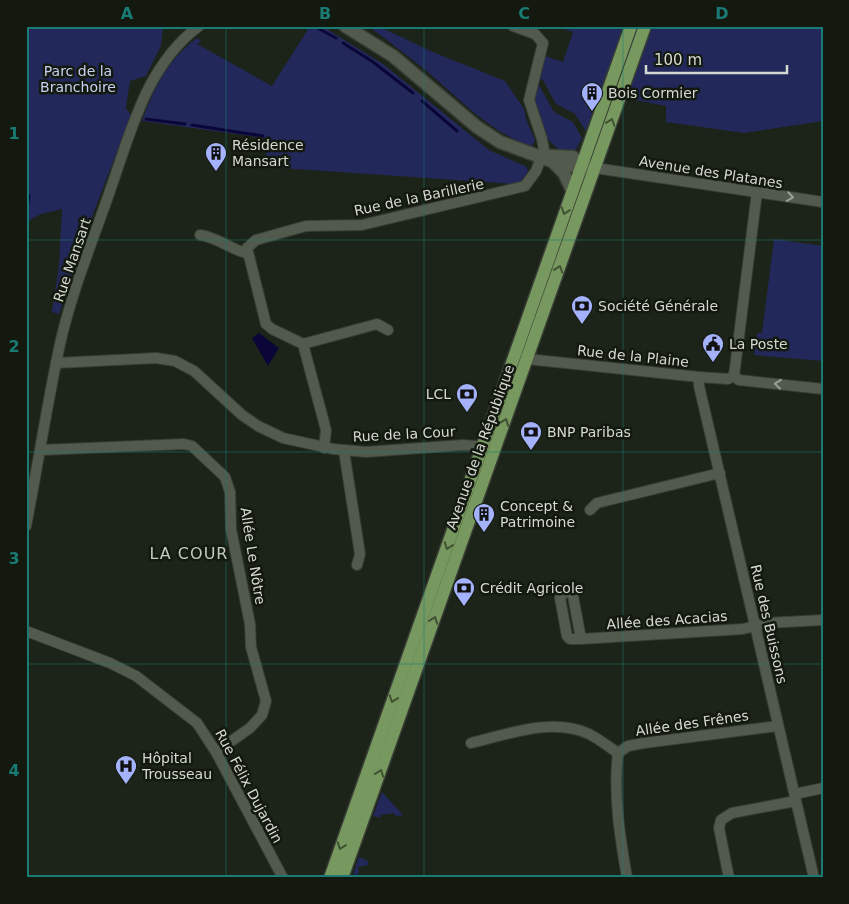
<svg xmlns="http://www.w3.org/2000/svg" width="849" height="904" font-family="'DejaVu Sans',sans-serif">
  <rect width="100%" height="100%" fill="#1c2318"/>
  <g fill="#23285a">
    <path d="M26 26H163L161 46 146 76 130 81 126 108 131 115 80 248 59 314 52 312 59 266 62 209 41 214 26 222Z"/>
    <path d="M310 26H322L383 64 489 150 527 167 528 173 519 183 514 184 267 167 265 138 142 121C154 88 168 59 197 38L201 41 197 44 272 86Z"/>
    <path d="M368 26H378L435 53 505 81 524 109 526 119 535 140 532 146C491 134 460 99 429 73 409 57 389 41 368 26Z"/>
    <path d="M562 26H626L586 131 575 114 556 104 543 80 537 78 545 56 563 62 573 32 561 28Z"/>
    <path d="M645 26H823V121L744 133 666 122V106L620 97Z"/>
    <path d="M535 83 539 85 554 112 573 122 582 138 574 153 559 150 548 139 532 95Z"/>
    <path d="M774 239 823 246V361L754 355 757 333H762Z"/>
    <path d="M382 792 403 815 395 816 394 813 380 815 381 818 373 816Z"/>
    <path d="M359 857 368 861V865L358 867 359 874 353 875Z"/>
  </g>
  <path fill="#0a0638" d="M259 333 279 348 268 366 252 338Z"/>
  <g fill="none" stroke-linecap="round" stroke-linejoin="round">
    <g stroke="#0a0638" stroke-width="3">
      <path d="M314 26 336 38"/>
      <path d="M343 43 373 62 413 93"/>
      <path d="M422 101 457 131"/>
      <path d="M146 119 185 124"/>
      <path d="M192 125 263 136"/>
      <path d="M26 214 29 196"/>
    </g>
    <g stroke="#383d35" stroke-width="12">
      <g id="minor">
        <path d="M595 168 823 202"/>
        <path d="M200 235C217 237 230 249 246 253"/>
        <path d="M303 344 377 324 388 330"/>
        <path d="M527 359 699 377 728 379 734 376"/>
        <path d="M56 363 156 358 175 361 194 371 242 415 258 426 283 438 333 449 366 452 463 445 489 447"/>
        <path d="M734 376 757 192"/>
        <path d="M734 376 739 380 823 389"/>
        <path d="M699 377V386L814 878"/>
        <path d="M324 448 326 430 303 344 272 329 266 324 247 248 256 240 306 226 362 225 525 186 536 171 544 150 542 139 529 100 543 43 535 34 513 26"/>
        <path d="M41 450 184 444 192 446 225 477 230 492 231 529 250 624 251 647 266 701 262 715 250 728 216 752"/>
        <path d="M344 451 360 554 357 565"/>
        <path d="M590 510 597 503 720 473"/>
        <path d="M26 526C38 465 47 404 60 344 72 290 94 238 112 185 132 127 148 64 199 26"/>
        <path d="M26 631 110 663 136 676 197 723 216 752 283 878"/>
        <path d="M581 639 573 596 570 592 563 593 560 598 567 636 570 639H581L743 629 767 623 823 620"/>
        <path d="M471 743C508 734 553 717 589 734 599 739 609 747 618 753L628 746 644 743 778 726"/>
        <path d="M618 753C613 794 620 837 627 878"/>
        <path d="M795 794 823 788"/>
        <path d="M729 878 719 828 721 820 732 813 796 801"/>
      </g>
    </g>
    <g stroke="#383d35" stroke-width="15">
      <g id="secondary">
        <path d="M345 26 393 56 477 127 500 142 562 165 590 167"/>
        <path d="M548 156 573 157 582 165"/>
        <path d="M553 162 564 173 572 190"/>
      </g>
    </g>
    <g stroke="#383d35" stroke-width="15">
      <g id="primary">
        <path d="M330 878 631 26"/>
        <path d="M342 878 645 26"/>
      </g>
    </g>
    <use href="#minor" stroke="#525a4d" stroke-width="10"/>
    <use href="#secondary" stroke="#525a4d" stroke-width="12"/>
    <use href="#primary" stroke="#77985e" stroke-width="12"/>
  </g>
  <defs><path id="oneway-chevron" d="M-2-3.5L2.5 0L-2 3.5" fill="none" stroke-width="1.6" stroke-linecap="round" stroke-linejoin="round" transform="scale(1.25)"/></defs>
  <g stroke="#405233">
    <use href="#oneway-chevron" transform="translate(611 122) rotate(-71)"/>
    <use href="#oneway-chevron" transform="translate(565 211) rotate(109)"/>
    <use href="#oneway-chevron" transform="translate(559 269) rotate(-71)"/>
    <use href="#oneway-chevron" transform="translate(505 422) rotate(-70)"/>
    <use href="#oneway-chevron" transform="translate(448 546) rotate(110)"/>
    <use href="#oneway-chevron" transform="translate(434 620) rotate(-70)"/>
    <use href="#oneway-chevron" transform="translate(393 699) rotate(109)"/>
    <use href="#oneway-chevron" transform="translate(380 773) rotate(-70)"/>
    <use href="#oneway-chevron" transform="translate(341 846) rotate(110)"/>
  </g>
  <g stroke="#9aa096">
    <use href="#oneway-chevron" transform="translate(790 197) rotate(9)"/>
    <use href="#oneway-chevron" transform="translate(778 384) rotate(-174)"/>
  </g>
  <path fill="none" stroke="#197b73" stroke-width="1" stroke-opacity="0.55" d="M226 26V878M424 26V878M623 26V878M26 240H823M26 452H823M26 664H823"/>
  <defs>
    <g id="building-pin" transform="scale(1.125)"><path d="M0 17L-7.5 6A9.5 9.5 0 1 1 7.5 6Z" fill="#a4b2fc" stroke="#13190f"/><path d="M-4-6H4V6H1V3H-1V6H-4ZM-2.5-4.3h1.7v1.8h-1.7ZM.8-4.3h1.7v1.8H.8ZM-2.5-1h1.7V.8h-1.7ZM.8-1h1.7V.8H.8Z" fill="#111"/></g>
    <g id="bank-pin" transform="scale(1.125)"><path d="M0 17L-7.5 6A9.5 9.5 0 1 1 7.5 6Z" fill="#a4b2fc" stroke="#13190f"/><path d="M-6-4H6V4H-6ZM0-2.3a2.3 2.3 0 1 0 0 4.6a2.3 2.3 0 1 0 0-4.6Z" fill="#111"/></g>
    <g id="civic-pin" transform="scale(1.125)"><path d="M0 17L-7.5 6A9.5 9.5 0 1 1 7.5 6Z" fill="#a4b2fc" stroke="#13190f"/><path d="M-.6-6.5H3V-4.5H.6V-3L4-1V1h2V6H-6V1h2V-1L-.6-3ZM-1.2 2.5V6h2.4V2.5Z" fill="#111"/></g>
    <g id="hospital-pin" transform="scale(1.125)"><path d="M0 17L-7.5 6A9.5 9.5 0 1 1 7.5 6Z" fill="#a4b2fc" stroke="#13190f"/><path d="M-5-5h3v3.5h4V-5h3V5h-3V1.5h-4V5h-3Z" fill="#111"/></g>
  </defs>
  <g fill-rule="evenodd">
    <use href="#building-pin" x="592" y="93"/>
    <use href="#building-pin" x="216" y="153"/>
    <use href="#bank-pin" x="582" y="306"/>
    <use href="#civic-pin" x="713" y="344"/>
    <use href="#bank-pin" x="467" y="394"/>
    <use href="#bank-pin" x="531" y="432"/>
    <use href="#building-pin" x="484" y="514"/>
    <use href="#bank-pin" x="464" y="588"/>
    <use href="#hospital-pin" x="126" y="766"/>
  </g>
  <g text-anchor="middle" dominant-baseline="central" stroke-width="5" stroke-linejoin="round" paint-order="stroke">
    <g font-size="14" fill="#c9d1f3" stroke="#13190f">
      <text x="78" y="71">Parc de la<tspan x="78" dy="16">Branchoire</tspan></text>
    </g>
    <g font-size="14" fill="#d4d9d1" stroke="#13190f" text-anchor="start">
      <text x="608" y="93">Bois Cormier</text>
      <text x="232" y="145">Résidence<tspan x="232" dy="16">Mansart</tspan></text>
      <text x="598" y="306">Société Générale</text>
      <text x="729" y="344">La Poste</text>
      <text x="451" y="394" text-anchor="end">LCL</text>
      <text x="547" y="432">BNP Paribas</text>
      <text x="500" y="506">Concept &amp;<tspan x="500" dy="16">Patrimoine</tspan></text>
      <text x="480" y="588">Crédit Agricole</text>
      <text x="142" y="758">Hôpital<tspan x="142" dy="16">Trousseau</tspan></text>
    </g>
    <g font-size="14" fill="#d4d9d1" stroke="#13190f">
      <text transform="translate(711 172) rotate(9)">Avenue des Platanes</text>
      <text transform="translate(419 197) rotate(-12)">Rue de la Barillerie</text>
      <text transform="translate(72 260) rotate(-71)">Rue Mansart</text>
      <text transform="translate(633 356) rotate(6)">Rue de la Plaine</text>
      <text transform="translate(404 434) rotate(-3)">Rue de la Cour</text>
      <text transform="translate(480 447) rotate(-70)">Avenue de la République</text>
      <text transform="translate(253 556) rotate(81)">Allée Le Nôtre</text>
      <text transform="translate(667 620) rotate(-4)">Allée des Acacias</text>
      <text transform="translate(769 624) rotate(77)">Rue des Buissons</text>
      <text transform="translate(692 723) rotate(-8)">Allée des Frênes</text>
      <text transform="translate(249 786) rotate(62)">Rue Félix Dujardin</text>
    </g>
    <g font-size="16" letter-spacing="1" fill="#c2cbbc" stroke="#13190f">
      <text x="189" y="553">LA COUR</text>
    </g>
  </g>
  <rect width="849" height="904" fill="none" stroke="#13190f" stroke-width="55"/>
  <path d="M646 65v8h141v-8" fill="none" stroke="#d4d9d1" stroke-width="2.5"/>
  <text x="654" y="65" font-size="15" fill="#d4d9d1" stroke="#13190f" stroke-width="4" paint-order="stroke">100 m</text>
  <rect x="28" y="28" width="794" height="848" fill="none" stroke="#197b73" stroke-width="2"/>
  <g font-size="16" text-anchor="middle" font-weight="bold" fill="#197b73">
    <text x="127" y="19">A</text>
    <text x="325" y="19">B</text>
    <text x="524" y="19">C</text>
    <text x="722" y="19">D</text>
    <text x="14" y="139">1</text>
    <text x="14" y="352">2</text>
    <text x="14" y="564">3</text>
    <text x="14" y="776">4</text>
  </g>
</svg>
